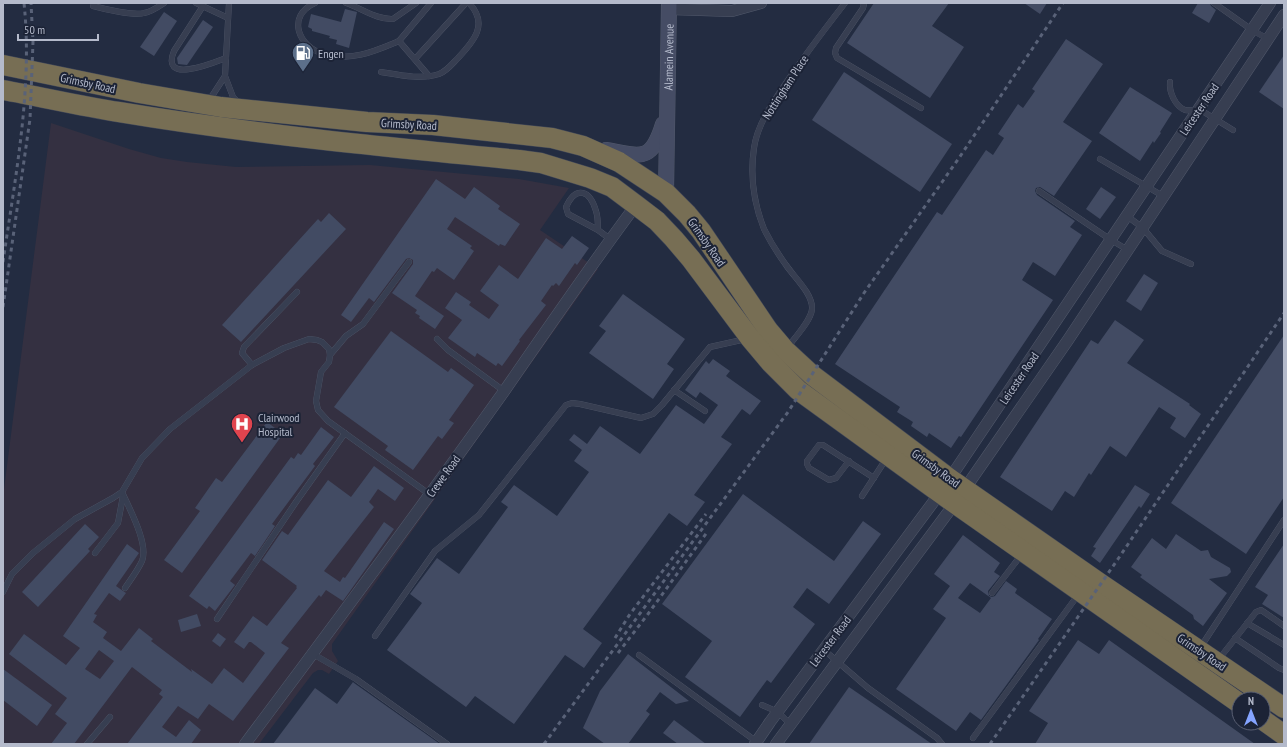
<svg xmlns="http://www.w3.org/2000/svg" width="1287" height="747" font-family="'PT Sans Narrow',sans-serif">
  <rect width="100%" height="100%" fill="#232c41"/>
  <path fill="#343041" d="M51 123 129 149 161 158 187 162 236 167 370 165 519 179 569 188 540 230 598 269 332 644V651L338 661 329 674 322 670H318L313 673 259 744H3V497Z"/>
  <g fill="#424b63" fill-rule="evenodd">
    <path d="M874 3H949L932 26 964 47 930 98 847 43Z"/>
    <path d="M1024 3H1047L1040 14Z"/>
    <path d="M1198 3H1210L1211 6 1216 10 1209 23 1192 13Z"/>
    <path d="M345 9 357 12 349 48 336 44 337 40 329 38 330 36 312 31V29L308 27 311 14 341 22Z"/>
    <path d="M164 12 177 21 154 56 140 47Z"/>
    <path d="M203 20 213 27 187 65 178 64 177 58Z"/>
    <path d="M1066 39 1103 64 1063 122 1092 141 1054 196 1040 187 1036 188 1035 191 1037 195 1075 221 1070 227 1082 235 1055 276 1033 262 1022 280 1053 300 961 437 959 436 951 448 929 433 927 437 911 426 913 422 897 412 900 407 835 364 937 212 942 215 986 150 993 155 1004 138 998 134 1018 104 1023 108 1035 91 1032 89Z"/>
    <path d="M1284 55V109L1259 92Z"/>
    <path d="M844 72 952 144 920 192 812 120Z"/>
    <path d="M1130 87 1172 113 1160 132 1161 133 1154 143 1153 141 1140 161 1099 133Z"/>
    <path d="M436 179 465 199 474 187 500 206 498 209 520 224 505 246 500 244 499 246 455 217 447 229 472 246 470 248 474 251 454 280 437 268 434 272 432 271 415 296 444 316 435 329 419 318 420 316 415 313 417 310 392 293 413 264V260L409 258 406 259 374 302 369 298 351 322 341 315Z"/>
    <path d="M1101 187 1116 197 1100 219 1086 209Z"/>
    <path d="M329 213 346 229 241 342 222 325 318 219 321 222Z"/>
    <path d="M572 236 589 248 577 265 575 263 559 286 556 283 553 286 552 285 541 301 546 305 519 340 520 341 502 366 498 363 496 366 477 353 475 357 448 338 462 320 445 308 456 292 471 302 469 305 489 319 499 305 480 291 499 265 518 279 546 238 562 249Z"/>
    <path d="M1144 274 1158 283 1141 311 1126 301Z"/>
    <path d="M623 294 685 339 667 364 674 369 653 399 589 353 606 331 599 326Z"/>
    <path d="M1115 320 1144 340 1127 363 1190 404 1189 405 1201 414 1185 438 1170 428 1176 418 1159 407 1126 457 1110 446 1091 475 1089 473 1074 497 1065 491 1052 511 1000 477 1091 340 1098 344Z"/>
    <path d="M391 331 448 372 451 368 474 385 449 420 454 423 442 439 438 436 413 470 385 450 388 446 334 407Z"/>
    <path d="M1284 335V497L1246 554 1171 503Z"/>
    <path d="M713 359 730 371 726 376 761 401 750 415 742 409 721 437 732 444 694 495 705 502 687 526 669 513 583 629 602 643 584 668 565 655 514 724 475 696 466 707 387 650 422 603 410 594 437 558 459 574 508 507 501 502 514 485 557 516 589 472 574 461 582 450 569 440 574 434 587 444 600 426 640 454 676 405 704 424 718 405 700 392 696 398 685 390 706 361 709 364Z"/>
    <path d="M267 422 283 434 182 573 164 560 200 511 195 508 216 478 222 482Z"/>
    <path d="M321 427 334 437 313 464 315 466 272 524 275 526 255 556 251 553 230 581 235 585 215 611 209 606 207 609 189 596 291 457 294 459 298 453 301 455Z"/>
    <path d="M374 466 404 488 395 501 378 489 369 502 374 507 324 571 340 582 343 577 345 578 384 522 394 529 343 601 326 590 321 597 319 595 281 643 289 648 233 721 209 704 198 719 178 706 162 727 176 737 189 720 201 730 191 744H127L163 697 159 694 162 690 132 667 74 744H51L67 723 55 714 67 698 9 654 24 634 66 665 80 648 63 636 127 544 139 553 116 586 126 593 120 601 109 593 94 614 97 615 93 622 107 632 103 638 121 651 139 628 153 639 151 641 192 672 191 669 212 684 224 668 243 683 265 653 251 642H249L244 649 234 642 253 616 267 626 297 588 296 587 297 586 262 560 282 531 288 535 328 480 351 497ZM99 650 114 661 100 679 85 669Z"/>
    <path d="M1135 485 1150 494 1141 508 1139 506 1100 563 1091 556 1096 548 1093 547Z"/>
    <path d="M743 494 834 561 863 521 881 534 829 604 807 588 793 607 815 624 771 683 767 680 740 717 685 677 712 641 662 604Z"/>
    <path d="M85 524 99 537 88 549 90 551 38 607 22 592Z"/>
    <path d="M1176 534 1201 551 1208 550 1211 557 1230 568 1231 572 1227 576 1209 579 1227 593 1203 626 1194 619 1193 615 1140 577 1142 575 1131 567 1152 538 1166 549Z"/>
    <path d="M963 535 1000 563 994 572 1000 576 988 591 989 596 992 597 995 596 1006 581 1017 589 1015 593 1052 619 1038 639 1039 640 981 720 970 712 956 731 896 689 946 618 933 609 950 586 934 574ZM970 583 991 598 980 613 958 598Z"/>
    <path d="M1284 544V618L1262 604 1268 595 1255 587Z"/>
    <path d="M197 614 201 626 181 632 178 620Z"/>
    <path d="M218 633 226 639 220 647 212 641Z"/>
    <path d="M1078 640 1099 654 1109 640 1255 744H1035L1048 723 1029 711Z"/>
    <path d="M628 654 689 701 676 704 660 692 646 711 650 714 628 744H605L583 728 600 691Z"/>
    <path d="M3 669 52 705 37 726 3 700Z"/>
    <path d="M353 682 354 683 440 744H273L315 688 337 704Z"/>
    <path d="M849 687 932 744H809Z"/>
    <path d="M674 720 706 744H678L663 733Z"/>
  </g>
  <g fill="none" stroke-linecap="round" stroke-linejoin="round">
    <g stroke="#52596b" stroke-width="6">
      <g id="lane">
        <path d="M196 3 228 18"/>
        <path d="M315 3C286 16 298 47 324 54 351 62 375 51 399 41"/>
        <path d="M346 3C361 8 377 20 393 19L416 3"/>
        <path d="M863 3 864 4 863 8 836 48 835 53 837 58 921 108"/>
        <path d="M1214 3 1252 30 1268 39"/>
        <path d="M93 6C104 9 134 16 144 13 151 12 158 7 164 3"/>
        <path d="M203 6 174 51C160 85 213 63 226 58"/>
        <path d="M415 59 466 3"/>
        <path d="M381 72C399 75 421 80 439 74 447 71 452 64 458 58 474 41 489 24 469 3"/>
        <path d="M225 76 233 97 238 102"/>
        <path d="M429 76 399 41 431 3"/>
        <path d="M1170 82C1169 92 1175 106 1185 110 1190 111 1194 110 1199 109L1233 130"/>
        <path d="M208 98 212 96 225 76 229 3"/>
        <path d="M1100 159 1163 196"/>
        <path d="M1039 191 1111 240 1128 250"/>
        <path d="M1127 216 1143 228 1162 251 1191 264"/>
        <path d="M598 230C598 223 598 217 596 211 590 190 576 185 566 207L568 214 598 230 610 239"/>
        <path d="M437 339 448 350 504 391"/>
        <path d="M788 347C795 337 811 321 812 309 813 294 794 277 786 265 778 254 770 241 764 229 754 204 750 175 754 148 757 126 771 105 784 86 803 57 824 30 845 3"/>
        <path d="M330 355 346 336 363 324 409 262"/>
        <path d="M252 365 242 353 244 347 297 292"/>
        <path d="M674 390 705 411"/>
        <path d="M849 461 836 478 829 480 809 468 807 464V461L819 445H823L874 478"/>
        <path d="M122 492C129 508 149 544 142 561 138 570 131 579 125 588"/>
        <path d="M862 496 886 459"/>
        <path d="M95 553 118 523 123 496"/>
        <path d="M3 592 12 574 33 553 75 519 113 498 122 492 142 458 170 429 252 365 284 348 309 339 317 340 322 342 329 349 330 355 329 362 321 372 316 401 318 410 328 421 429 494"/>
        <path d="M992 593 1022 554"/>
        <path d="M217 619 296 502 345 433"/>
        <path d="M1247 623 1284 645"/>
        <path d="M375 636 435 551 479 515 566 405 572 403 580 404 641 418 653 414 662 405 710 347 746 339"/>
        <path d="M1235 638 1279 668 1284 670"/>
        <path d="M1200 648 1284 520"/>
        <path d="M824 650 868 688 937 738 942 744"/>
        <path d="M313 654 356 679 447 744"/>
        <path d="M639 655 757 742"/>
        <path d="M1219 659 1256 612 1261 610 1264 612 1284 626"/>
        <path d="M762 705 778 712 791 725"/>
        <path d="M973 738 1078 595"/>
        <path d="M87 744 110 717"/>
      </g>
    </g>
    <g stroke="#52596b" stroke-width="12">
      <g id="street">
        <path d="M669 9 732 11 761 3"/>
        <path d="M245 744C333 627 420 509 505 390 548 328 591 265 636 205"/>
        <path d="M755 744 770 722 940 493 1270 3"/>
        <path d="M776 744 955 503 1068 340 1284 15"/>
      </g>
    </g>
    <g stroke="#52596b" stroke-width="16">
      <g id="secondary">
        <path d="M606 150C641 156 651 163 663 124"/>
        <path id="s1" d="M666 193 669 3"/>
      </g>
    </g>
    <g stroke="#3f4658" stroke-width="21">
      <g id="highway">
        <path d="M3 65 139 93 221 107 367 122 433 125 552 138 583 146 619 162 666 193 687 214 701 231 768 330 785 350 812 375 950 479 1101 584 1284 708"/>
        <path d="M3 90C42 97 80 106 119 112 251 134 385 147 519 160L541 163 590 178 612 187 636 205 657 221 674 239 691 259 750 338 771 363 798 390 940 493 1239 703"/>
        <path d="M1263 720 1284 735"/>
      </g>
    </g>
    <use href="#lane" stroke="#373e51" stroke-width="5.5"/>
    <use href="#street" stroke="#373e51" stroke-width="11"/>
    <use href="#secondary" stroke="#454c64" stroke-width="15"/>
    <use href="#highway" stroke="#776e54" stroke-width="20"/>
    <g stroke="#596278" stroke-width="3" stroke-dasharray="4 4" stroke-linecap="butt">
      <path d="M3 262C15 178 33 88 24 3"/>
      <path d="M3 307 30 119 33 42 31 3"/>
      <path d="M615 638 630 614 706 514"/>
      <path d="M618 653 648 614 708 531"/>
      <path d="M544 744 788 412 864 293 959 158 1063 3"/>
      <path d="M990 744 1118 559 1284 313"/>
    </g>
  </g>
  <defs>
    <g id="fuel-pin" transform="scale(1.15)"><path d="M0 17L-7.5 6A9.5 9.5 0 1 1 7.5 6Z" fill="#5c6f8a" stroke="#1c2336"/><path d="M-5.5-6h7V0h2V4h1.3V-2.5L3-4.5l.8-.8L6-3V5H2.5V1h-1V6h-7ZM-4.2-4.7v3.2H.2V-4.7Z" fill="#fff"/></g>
    <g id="hospital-pin" transform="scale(1.15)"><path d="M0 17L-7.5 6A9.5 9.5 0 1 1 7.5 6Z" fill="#e0444e" stroke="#1c2336"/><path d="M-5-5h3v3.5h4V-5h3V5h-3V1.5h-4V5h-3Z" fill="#fff"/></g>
  </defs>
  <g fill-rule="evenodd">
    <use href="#fuel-pin" x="303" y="53"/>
    <use href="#hospital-pin" x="242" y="424"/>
  </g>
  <g text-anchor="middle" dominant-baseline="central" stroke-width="4" stroke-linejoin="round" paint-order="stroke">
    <g font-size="12" fill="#b4bacb" stroke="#1c2336" text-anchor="start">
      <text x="318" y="53">Engen</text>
      <text x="258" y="417">Clairwood<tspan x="258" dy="14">Hospital</tspan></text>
    </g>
    <g font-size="12" fill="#b4bacb" stroke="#1c2336">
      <text stroke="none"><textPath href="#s1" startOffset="136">Alamein Avenue</textPath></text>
      <text transform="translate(88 83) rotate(12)">Grimsby Road</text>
      <text transform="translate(785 87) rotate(-57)">Nottingham Place</text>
      <text transform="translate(1199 109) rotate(-56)">Leicester Road</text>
      <text transform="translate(409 124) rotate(3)">Grimsby Road</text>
      <text transform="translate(707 242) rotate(55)">Grimsby Road</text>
      <text transform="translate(1019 378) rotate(-56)">Leicester Road</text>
      <text transform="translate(936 468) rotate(36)">Grimsby Road</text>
      <text transform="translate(443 476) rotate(-54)">Crewe Road</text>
      <text transform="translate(830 641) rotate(-53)">Leicester Road</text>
      <text transform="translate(1202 652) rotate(34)">Grimsby Road</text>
    </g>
  </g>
  <rect width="1287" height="747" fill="none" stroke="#b4bacb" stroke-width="8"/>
  <g transform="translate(1251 711)"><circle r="19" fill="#1c2336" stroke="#595f72"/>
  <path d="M0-3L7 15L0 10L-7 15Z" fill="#85a4ff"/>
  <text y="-6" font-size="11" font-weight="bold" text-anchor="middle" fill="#b4bacb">N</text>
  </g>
  <path d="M18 34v6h80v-6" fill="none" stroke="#b4bacb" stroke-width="2"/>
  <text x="24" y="34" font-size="12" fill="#b4bacb" stroke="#1c2336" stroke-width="3" paint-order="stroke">50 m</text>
</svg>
